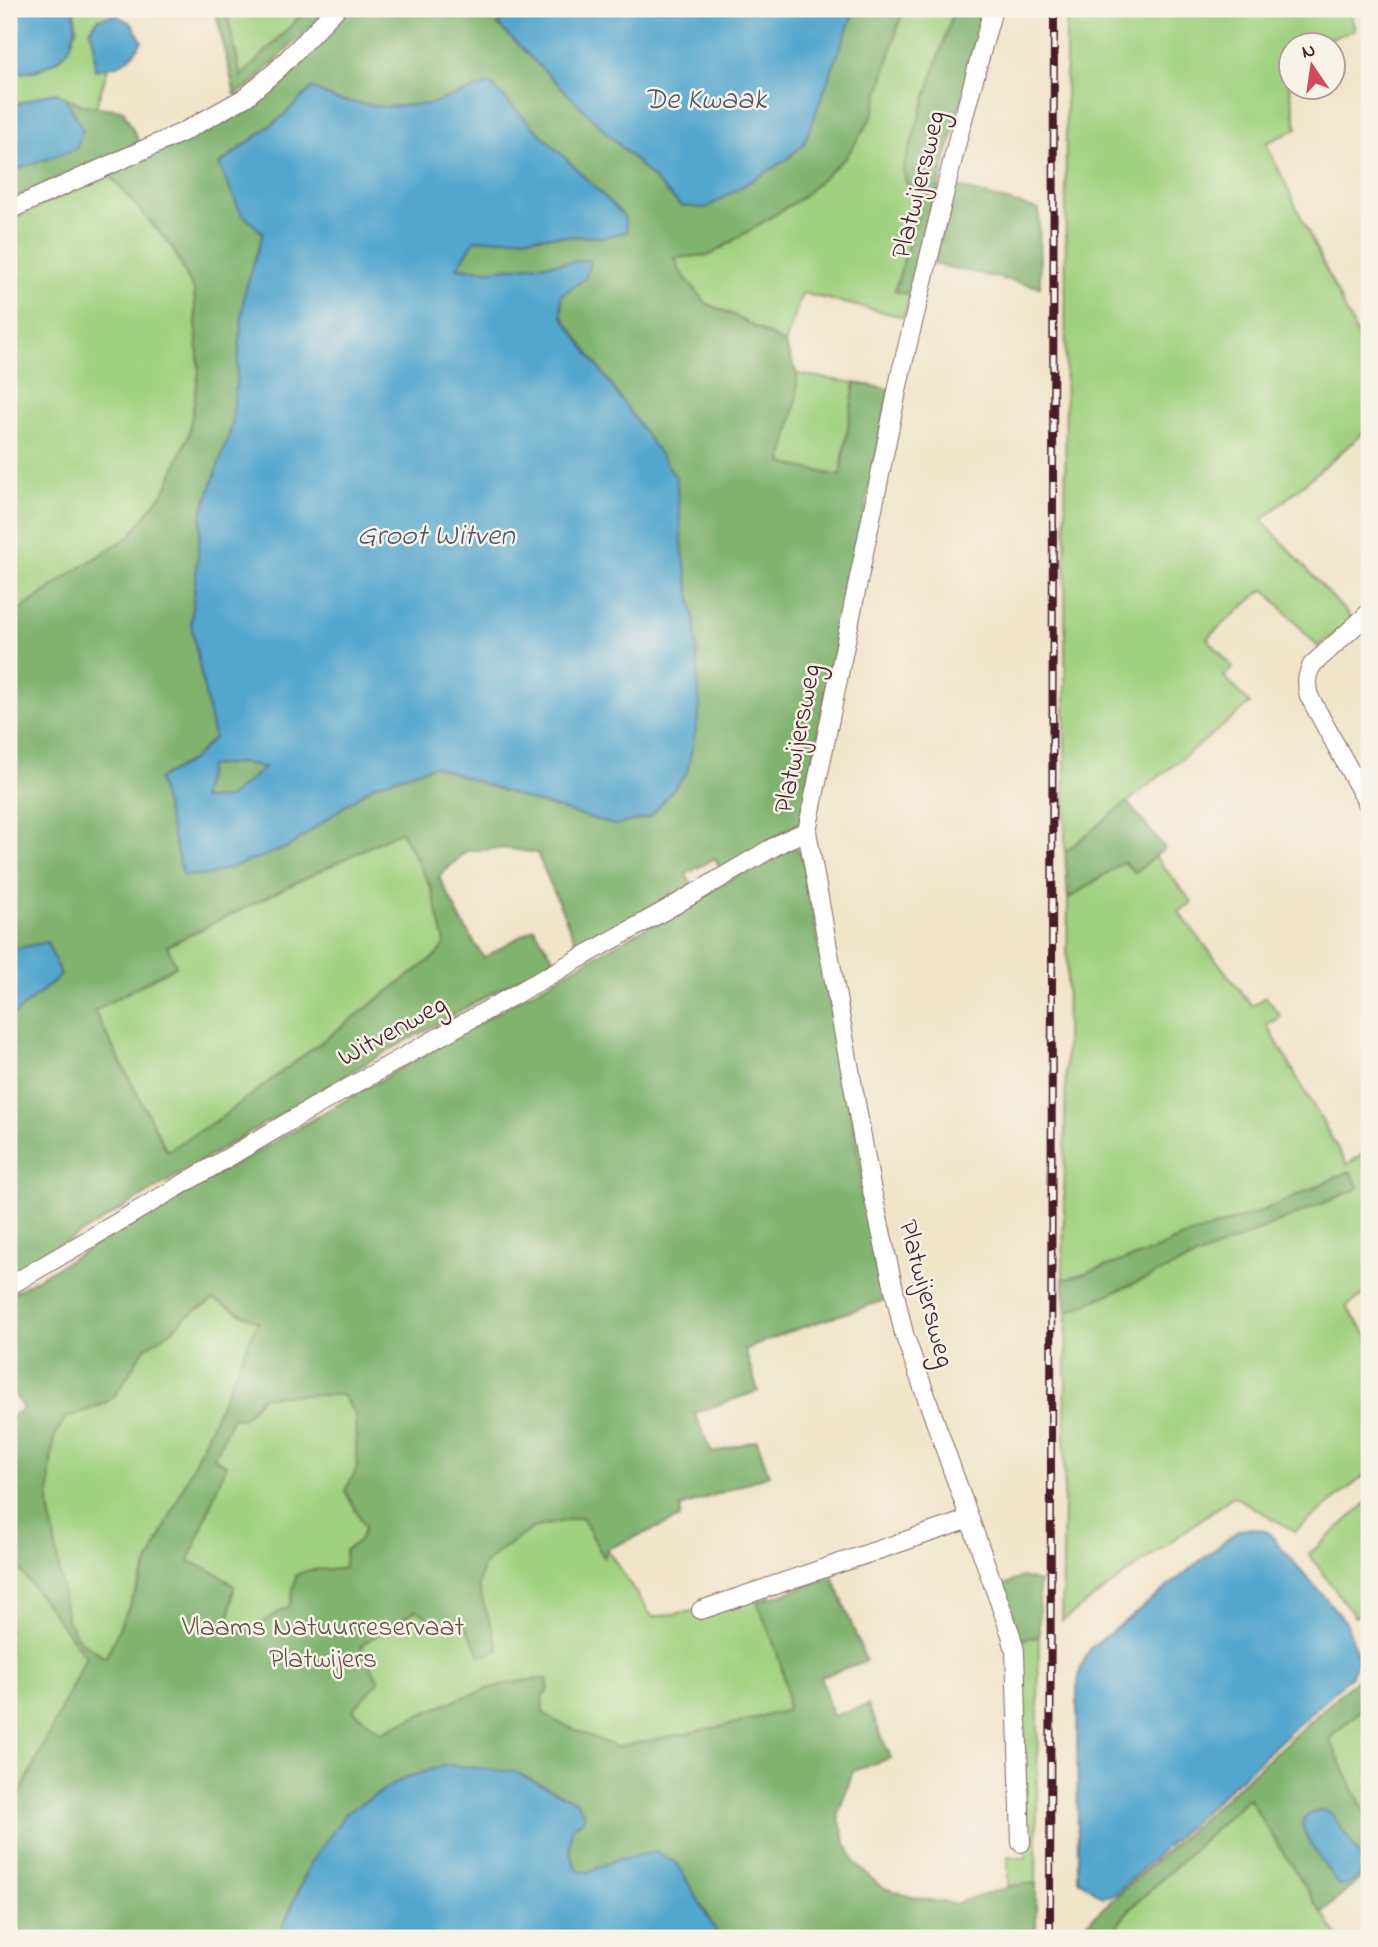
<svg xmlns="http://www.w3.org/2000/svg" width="1378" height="1947" font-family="'Indie Flower',sans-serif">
  <rect width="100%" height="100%" fill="#f7f3e8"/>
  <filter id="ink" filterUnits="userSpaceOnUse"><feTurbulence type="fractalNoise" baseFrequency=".0143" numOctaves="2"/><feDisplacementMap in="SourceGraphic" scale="14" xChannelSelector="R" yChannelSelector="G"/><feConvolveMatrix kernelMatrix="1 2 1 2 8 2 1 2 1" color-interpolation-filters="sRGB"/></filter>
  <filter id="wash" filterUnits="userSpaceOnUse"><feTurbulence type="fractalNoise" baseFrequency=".00686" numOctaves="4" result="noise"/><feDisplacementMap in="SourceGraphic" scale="28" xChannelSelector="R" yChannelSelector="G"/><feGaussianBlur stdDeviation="1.57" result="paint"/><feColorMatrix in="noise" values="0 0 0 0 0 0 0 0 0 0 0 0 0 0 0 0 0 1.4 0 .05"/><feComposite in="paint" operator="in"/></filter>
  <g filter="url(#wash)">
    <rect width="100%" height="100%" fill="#f1e4c9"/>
    <g fill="#a1d180" stroke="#767856" stroke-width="2">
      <path d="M74 9H113V18L98 19 90 30 94 44 95 69 108 68 96 107 83 105 54 92 9 106V75L40 70 77 30Z"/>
      <path d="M226 9H307L241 77Z"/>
      <path d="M903 9H954L925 188 895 290 910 295 904 317 802 293 785 344 735 316 706 303 679 270 675 258 710 255 802 198 872 117Z"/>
      <path d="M1066 9H1349L1355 30 1311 45 1290 46V52L1284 55 1297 129 1266 143 1369 360V428L1262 520 1352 619 1318 647 1264 589 1207 638 1233 668 1224 676 1250 704 1065 852Z"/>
      <path d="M109 174 172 247 194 291 199 371 189 434 166 489 130 536 73 572 9 618V220Z"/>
      <path d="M797 374 855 383 840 477 782 463 797 398Z"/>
      <path d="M401 831 431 887 445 942 438 954 222 1117 167 1151 94 1011 176 966 166 946Z"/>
      <path d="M1155 856 1192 902 1179 912 1252 1006 1266 997 1281 1017 1267 1025 1347 1165 1369 1149V1291L1346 1307 1369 1337V1472L1295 1531 1233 1496 1062 1621 1067 1312 1358 1188 1350 1172 1260 1212 1181 1238 1150 1252 1063 1280 1068 899 1124 862 1135 873Z"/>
      <path d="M794 861 895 1293 549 1414 607 1549 652 1617 701 1610 767 1588 818 1853 956 1938H9V1535L49 1504V1491L39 1450 75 1396Z"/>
      <path d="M1369 1501V1605L1355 1617 1309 1554Z"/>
      <path d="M1039 1637 1036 1883 1033 1884 1008 1938V1857L1026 1858 1020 1639Z"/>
      <path d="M1369 1702V1821L1329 1739Z"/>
      <path d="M1248 1798 1339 1938H1108L1129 1910Z"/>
    </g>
    <g fill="#80b36e" stroke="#65694c" stroke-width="2" fill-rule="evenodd">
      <path d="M215 9H226L241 77 307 9H329L250 86 235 95Z"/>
      <path d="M348 9H470L478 15 484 9H514L499 25 681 206 706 208 786 160 804 144 855 9H903L872 117 847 156 801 198 710 255 675 258 679 270 706 303 735 316 785 344 797 374V397L782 463 840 476 855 383 890 389 800 822 721 870 715 858 686 874 692 886 578 947 537 853 504 848 466 851 439 877 463 924 484 958 534 928 554 959 373 1059 9 1276V1019L61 975 46 943 9 950V618L73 572 130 536 166 489 189 434 199 371 194 291 172 247 109 174 258 106ZM490 84 627 232 603 237 554 236 475 240 456 269 489 270 590 260 586 278 561 295 562 316 613 387 683 552 695 622 615 825 526 799 434 766 374 785 287 848 159 779 191 761 214 738 191 624 202 513 232 426 244 295 263 233 241 213 219 164 283 116 312 88 337 100 384 107 430 104ZM401 831 431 887 445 942 438 954 222 1117 167 1151 94 1011 176 965 167 946Z"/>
      <path d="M954 9H986L910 295 895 291 924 188H911L906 182 903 169Z"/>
      <path d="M65 97 83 105 123 110 139 142 9 200V172L82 129Z"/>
      <path d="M954 186 1039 210 1040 287 934 264Z"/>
      <path d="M240 763 266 767 228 798 201 799 209 766Z"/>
      <path d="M1127 802 1165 848 1135 873 1124 862 1068 899 1065 852Z"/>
      <path d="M793 847 799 851 803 859 885 1300 785 1333 745 1350 758 1391 694 1413 712 1453 757 1440 769 1475 681 1507 680 1518 607 1549 604 1558 582 1517 533 1528 498 1552 483 1566 478 1586 499 1650 481 1656 463 1622 439 1624 416 1610 360 1646 379 1681 353 1710 381 1732C431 1711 493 1679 547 1679L549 1688 542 1698 543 1712 555 1721 616 1747 737 1723 787 1710C788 1672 771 1637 757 1602L833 1577 866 1661 821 1677 832 1716 868 1705 891 1758 853 1771 838 1814 845 1841 856 1864 881 1887 912 1897 954 1904 1015 1885 1036 1883V1938H720L676 1863 615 1860 588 1872H580C568 1857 569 1846 572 1827L583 1820 311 1862 278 1938H9V1817L86 1657 11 1558H9V1418L23 1409 9 1384V1295L558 977 783 850ZM214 1300 258 1322 106 1657 80 1641 67 1620 49 1504 50 1472 54 1438 65 1418 104 1404 116 1394 145 1348 170 1332 187 1316ZM286 1395H342L355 1415 357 1468 345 1491 365 1527 359 1541 345 1550V1568C325 1572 316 1565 296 1575L290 1605 244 1634 229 1622 234 1586 220 1575 189 1561 226 1465 214 1458 233 1417 242 1419 262 1397Z"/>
      <path d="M1350 1171 1359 1188 1067 1312 1063 1280 1150 1252 1180 1238 1260 1212Z"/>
      <path d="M1022 1577 1039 1582V1637L1020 1639 1000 1587Z"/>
      <path d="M1369 1668V1702L1329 1739 1369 1821V1871L1322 1913 1248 1798 1129 1910 1108 1938H1070Z"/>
    </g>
    <g fill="#52a6cd" stroke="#4e627c" stroke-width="2" fill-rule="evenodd">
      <path d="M9 9H74C81 59 52 68 9 75Z"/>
      <path d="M514 9H855L804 144 786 160 706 208 681 206 498 25Z"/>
      <path d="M117 15 132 24 142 41C130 63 120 66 95 70L94 44 90 30 98 19Z"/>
      <path d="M490 84 624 216 627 232 603 237 554 236 475 240 457 268 489 270 590 260 586 278 561 295 562 316 676 477 683 552 695 622 700 709 687 773 650 817 615 825 526 799 434 766 374 785 287 848 209 875 183 876 158 779 191 761 214 738 191 624 202 513 232 426 244 295 263 233 241 213 219 165 283 116 312 88 337 100 384 107 430 104ZM240 763 265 767 228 798 201 799 209 766Z"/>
      <path d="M54 92 65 97 83 130 76 149 9 172V106Z"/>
      <path d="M47 942 61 975 9 1019V950Z"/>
      <path d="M1252 1528 1268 1532 1346 1622 1359 1659 1350 1677 1115 1894 1103 1897 1078 1879 1077 1688 1081 1666 1090 1649 1239 1530Z"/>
      <path d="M447 1765 515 1772 576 1801 584 1813 583 1820 572 1827C569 1846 567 1857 580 1872H588L615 1860 656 1852 677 1863 720 1938H278L311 1862 346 1813 404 1778Z"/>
      <path d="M1322 1810 1331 1813 1361 1857 1363 1868 1360 1876 1346 1885H1338C1331 1873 1298 1833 1303 1821 1305 1813 1315 1811 1322 1810Z"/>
    </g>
  </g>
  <g filter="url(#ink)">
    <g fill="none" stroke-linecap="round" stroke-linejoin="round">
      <g stroke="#846462" stroke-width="20">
        <g id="minor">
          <path d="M993 9 958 138 901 372 807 831 871 1186 904 1334 1011 1635 1015 1651 1021 1843"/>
          <path d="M9 210 183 132 246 97 279 68 336 9"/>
          <path d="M1369 613 1312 665C1306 676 1306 684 1309 696L1369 806"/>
          <path d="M9 1286 314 1107 673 906 784 841 807 831"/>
          <path d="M701 1610 970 1519"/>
        </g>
      </g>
      <use href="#minor" stroke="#fff" stroke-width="18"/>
      <g stroke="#4a1f2b" stroke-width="8">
        <path id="rail" d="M1050 1938 1054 9"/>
      </g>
      <use href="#rail" stroke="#f7f3e8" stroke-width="5" stroke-dasharray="16" stroke-linecap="butt"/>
    </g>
  </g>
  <g text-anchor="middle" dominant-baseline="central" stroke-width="5" stroke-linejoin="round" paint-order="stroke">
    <g font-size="28" fill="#4a1f2b" stroke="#f7f3e8">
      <text transform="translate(920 185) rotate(-76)">Platwijersweg</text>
      <text transform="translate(799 739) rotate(-79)">Platwijersweg</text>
      <text transform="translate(393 1032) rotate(-29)">Witvenweg</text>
      <text transform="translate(925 1294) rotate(75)">Platwijersweg</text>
    </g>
    <g font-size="28" fill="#645444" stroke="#f7f3e8">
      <text x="323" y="1628">Vlaams Natuurreservaat<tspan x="323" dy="32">Platwijers</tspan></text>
    </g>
    <g font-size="30" font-style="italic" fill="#4d556c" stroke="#f7f3e8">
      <text x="705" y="101">De Kwaak</text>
      <text x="436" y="537">Groot Witven</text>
    </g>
  </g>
  <rect width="1378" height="1947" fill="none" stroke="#f7f3e8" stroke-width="35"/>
  <g transform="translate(1312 66) rotate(347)"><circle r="33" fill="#f7f3e8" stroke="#b29e9c" stroke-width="2"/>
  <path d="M0-5L12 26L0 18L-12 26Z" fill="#d1495b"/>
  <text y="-10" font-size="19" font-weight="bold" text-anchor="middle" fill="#4a1f2b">N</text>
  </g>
</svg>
